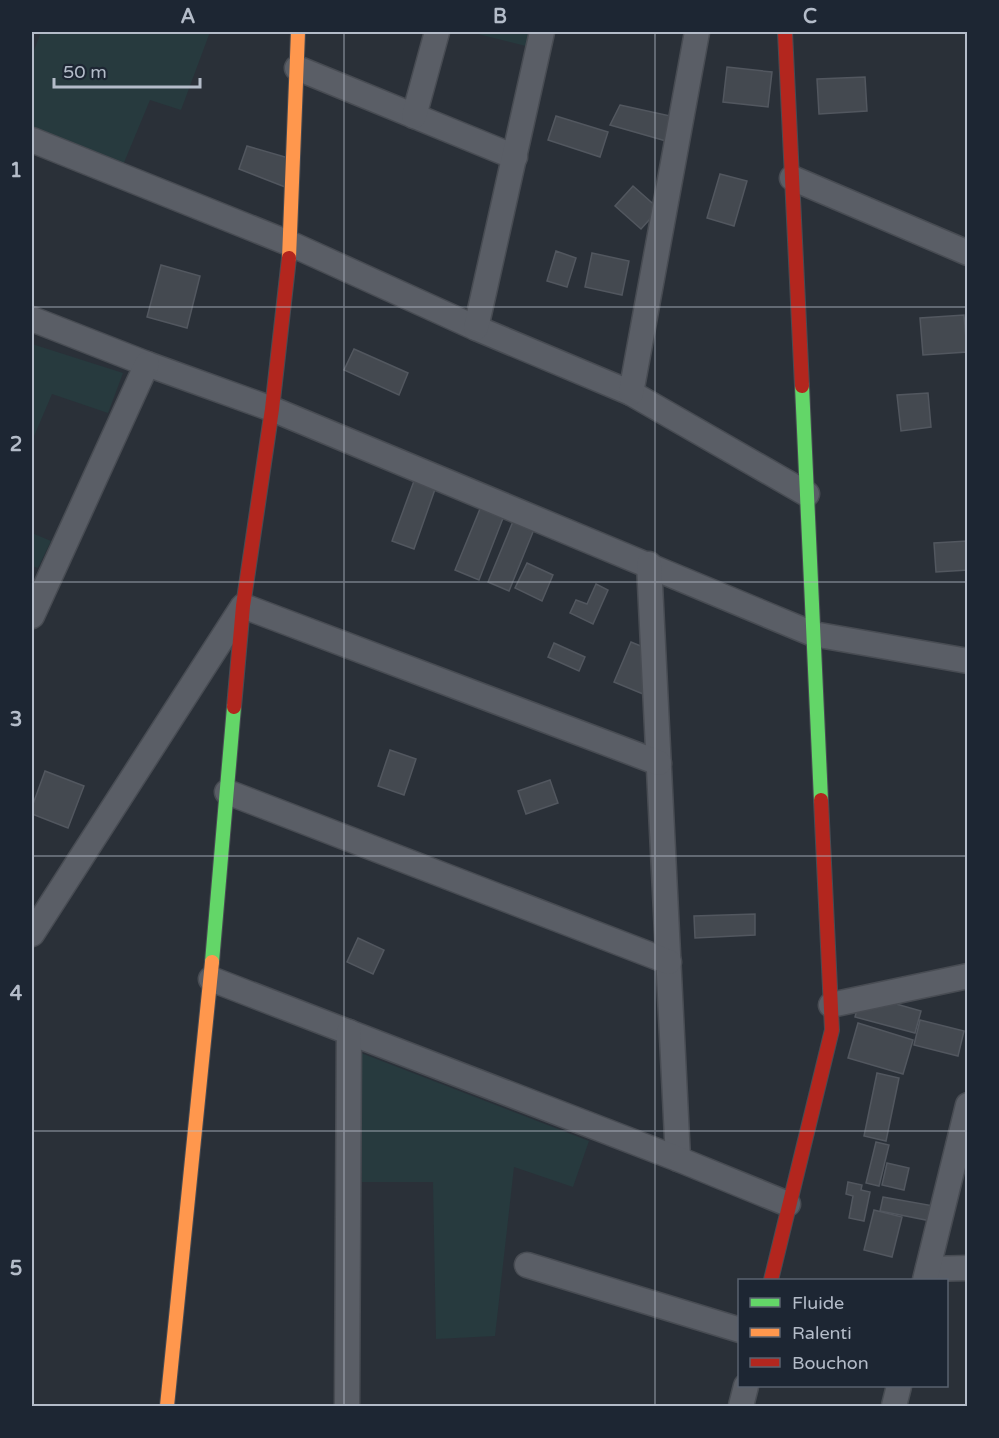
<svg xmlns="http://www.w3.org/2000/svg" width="999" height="1438" font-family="'Varela Round',sans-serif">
  <rect width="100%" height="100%" fill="#2a3038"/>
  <g fill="#273a3e">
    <path d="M41 32H210L181 110 150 100 123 165 32 129V56Z"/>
    <path d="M470 32H535L530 47Z"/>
    <path d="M32 344 123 373 108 413 52 394 32 441Z"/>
    <path d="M32 533 51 541 38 568 32 566Z"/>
    <path d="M361 1053 589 1141 573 1187 514 1167 495 1336 436 1339 433 1182H362Z"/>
  </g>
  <g fill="#444950" stroke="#52575f" stroke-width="1.5">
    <path d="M727 67 772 72 768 107 723 102Z"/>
    <path d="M865 77 867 111 819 114 817 79Z"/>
    <path d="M620 105 675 117 673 143 610 125Z"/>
    <path d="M556 116 608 132 600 157 548 140Z"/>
    <path d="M247 146 292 159 285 187 239 169Z"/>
    <path d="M720 174 747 181 734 226 707 218Z"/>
    <path d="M633 186 659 209 641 229 615 206Z"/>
    <path d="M556 251 576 258 567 287 547 281Z"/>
    <path d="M592 253 629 261 622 295 585 287Z"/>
    <path d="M161 265 200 276 187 328 147 317Z"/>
    <path d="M964 315 967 352 923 355 920 318Z"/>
    <path d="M354 349 408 373 399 395 344 370Z"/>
    <path d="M928 393 931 427 901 431 897 395Z"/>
    <path d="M418 470 439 478 414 549 392 541Z"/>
    <path d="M482 504 505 513 479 580 455 570Z"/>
    <path d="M514 519 535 527 509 591 488 582Z"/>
    <path d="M967 541 968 570 936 572 934 543Z"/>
    <path d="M527 563 553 575 542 601 515 588Z"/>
    <path d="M596 584 608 590 593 624 570 613 576 600 587 604Z"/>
    <path d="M631 642 653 651 655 659 643 694 614 682Z"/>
    <path d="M554 643 585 657 579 671 548 657Z"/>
    <path d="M390 750 416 759 404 795 378 786Z"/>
    <path d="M45 771 84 786 68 828 32 814V807Z"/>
    <path d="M550 780 558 803 526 814 518 791Z"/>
    <path d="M755 914V935L695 938 694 916Z"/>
    <path d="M358 938 384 950 373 974 347 962Z"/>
    <path d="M861 994 921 1011 915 1033 855 1017Z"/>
    <path d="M920 1020 964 1031 958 1056 914 1045Z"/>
    <path d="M858 1023 913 1040 903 1074 848 1058Z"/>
    <path d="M877 1073 899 1078 886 1141 864 1136Z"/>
    <path d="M876 1142 889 1145 879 1186 866 1183Z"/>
    <path d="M887 1163 909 1168 904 1190 882 1185Z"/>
    <path d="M848 1182 862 1185 861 1190 870 1192 864 1221 849 1218 853 1196 846 1194Z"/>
    <path d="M883 1197 934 1206 931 1221 880 1211Z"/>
    <path d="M874 1210 902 1217 892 1257 864 1250Z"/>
  </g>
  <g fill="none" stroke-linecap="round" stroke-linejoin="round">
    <g stroke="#484c53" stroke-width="27">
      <g id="street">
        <path d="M297 68 515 157"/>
        <path d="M414 116 437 32"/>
        <path d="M32 140 291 244 476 328 631 393 807 494"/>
        <path d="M792 178 968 253"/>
        <path d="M32 319 147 364 272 409 813 634 968 661"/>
        <path d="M476 328 542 32"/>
        <path d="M631 393 697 32"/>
        <path d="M649 564 678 1159"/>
        <path d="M32 616 147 364"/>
        <path d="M227 792 669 962"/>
        <path d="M32 934 243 606 659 763"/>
        <path d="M211 979 678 1159 788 1204"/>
        <path d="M831 1005 968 976"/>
        <path d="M527 1265 740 1330"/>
        <path d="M928 1269 968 1268"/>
        <path d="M925 1280 968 1105"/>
        <path d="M347 1406 349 1032"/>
        <path d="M741 1406 746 1386"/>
        <path d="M894 1406 899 1386"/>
      </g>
    </g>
    <g stroke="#484c53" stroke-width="16">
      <g id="fast">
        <path d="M802 386 821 800"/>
        <path d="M212 962 234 707"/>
      </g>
    </g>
    <g stroke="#484c53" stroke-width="16">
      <g id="slow">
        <path d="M289 258 298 32"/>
        <path d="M167 1406 212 962"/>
      </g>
    </g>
    <g stroke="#484c53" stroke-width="16">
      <g id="jam">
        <path d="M785 32 802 386"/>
        <path d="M234 707 243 606 272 409 289 258"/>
        <path d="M771 1280 832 1030 821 800"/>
      </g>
    </g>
    <use href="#street" stroke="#5a5e66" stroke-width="24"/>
    <use href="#fast" stroke="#63d668" stroke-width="14"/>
    <use href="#slow" stroke="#ff974d" stroke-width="14"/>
    <use href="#jam" stroke="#b3261e" stroke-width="14"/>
  </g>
  <path fill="none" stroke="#b4bcc9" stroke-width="1.5" stroke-opacity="0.55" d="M344 32V1406M655 32V1406M32 307H968M32 582H968M32 856H968M32 1131H968"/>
  <rect width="999" height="1438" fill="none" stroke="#1d2633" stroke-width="66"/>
  <rect x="738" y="1279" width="210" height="108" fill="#1d2633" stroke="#59626f" stroke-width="1.5"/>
  <rect x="750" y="1298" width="30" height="9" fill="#63d668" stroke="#59626f" stroke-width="1.5"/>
  <text x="792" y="1309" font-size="18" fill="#b4bcc9">Fluide</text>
  <rect x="750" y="1328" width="30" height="9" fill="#ff974d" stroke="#59626f" stroke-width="1.5"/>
  <text x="792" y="1339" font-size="18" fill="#b4bcc9">Ralenti</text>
  <rect x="750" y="1358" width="30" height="9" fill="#b3261e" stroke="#59626f" stroke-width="1.5"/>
  <text x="792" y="1369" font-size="18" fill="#b4bcc9">Bouchon</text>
  <path d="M54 78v9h146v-9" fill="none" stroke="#b4bcc9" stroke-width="3"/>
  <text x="63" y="78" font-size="18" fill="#b4bcc9" stroke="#1d2633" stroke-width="4.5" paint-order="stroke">50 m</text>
  <rect x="33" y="33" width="933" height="1372" fill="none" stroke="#b4bcc9" stroke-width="2"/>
  <g font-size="20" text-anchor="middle" font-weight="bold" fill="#b4bcc9">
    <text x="188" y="23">A</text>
    <text x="500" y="23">B</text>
    <text x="810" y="23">C</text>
    <text x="16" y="177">1</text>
    <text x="16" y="451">2</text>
    <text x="16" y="726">3</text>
    <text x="16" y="1000">4</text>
    <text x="16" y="1275">5</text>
  </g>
</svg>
